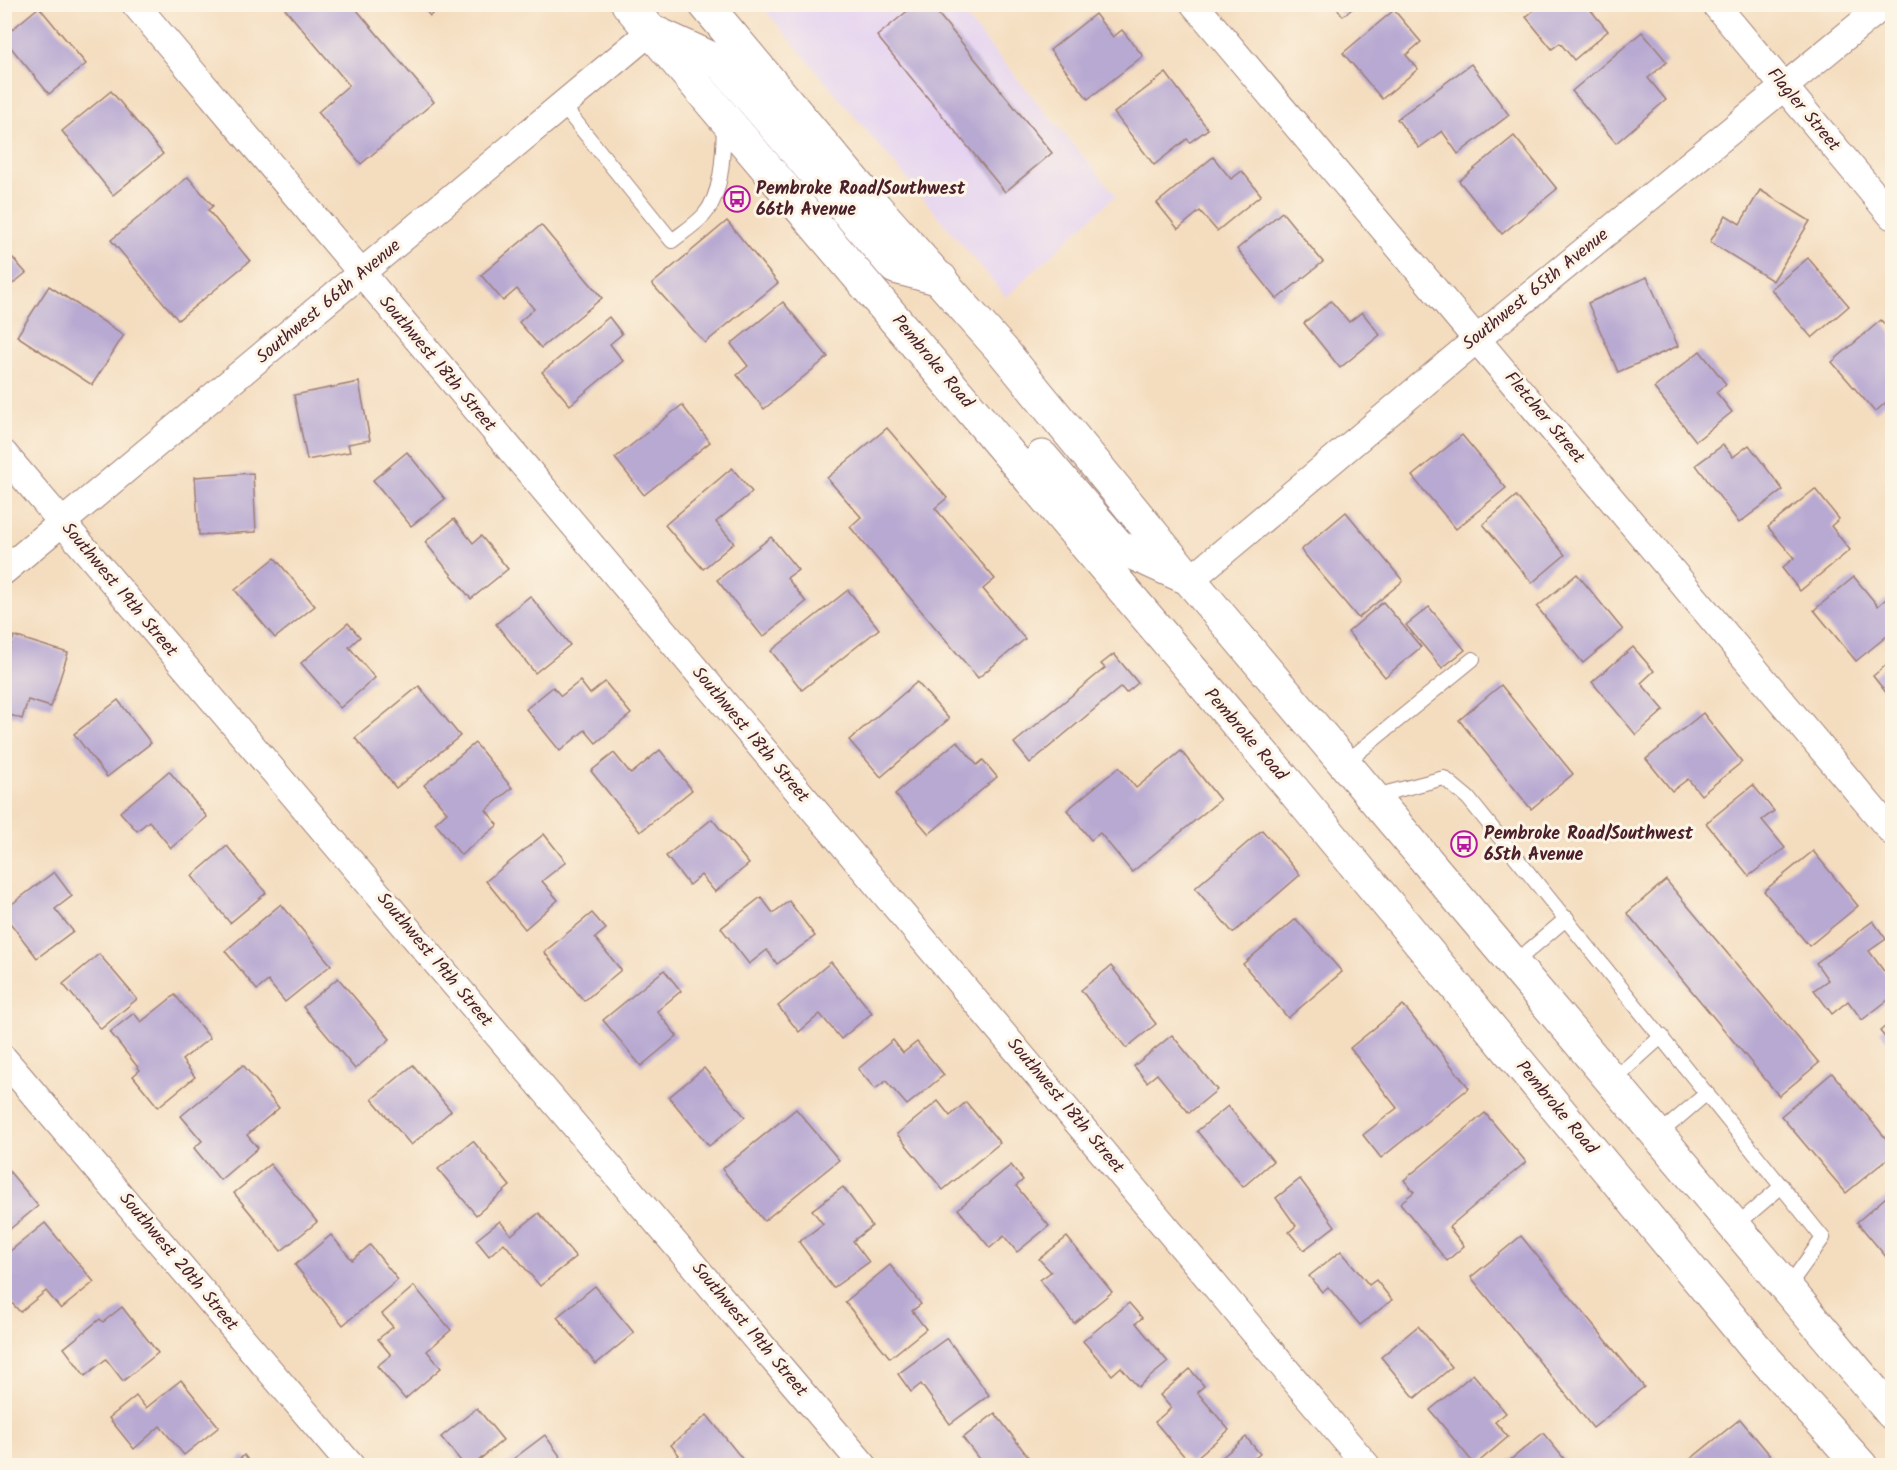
<svg xmlns="http://www.w3.org/2000/svg" width="1897" height="1470" font-family="Kalam,sans-serif">
  <rect width="100%" height="100%" fill="#fcf5e5"/>
  <filter id="ink" filterUnits="userSpaceOnUse"><feTurbulence type="fractalNoise" baseFrequency=".0167" numOctaves="2"/><feDisplacementMap in="SourceGraphic" scale="12" xChannelSelector="R" yChannelSelector="G"/><feConvolveMatrix kernelMatrix="1 2 1 2 8 2 1 2 1" color-interpolation-filters="sRGB"/></filter>
  <filter id="wash" filterUnits="userSpaceOnUse"><feTurbulence type="fractalNoise" baseFrequency=".008" numOctaves="4" result="noise"/><feDisplacementMap in="SourceGraphic" scale="24" xChannelSelector="R" yChannelSelector="G"/><feGaussianBlur stdDeviation="1.35" result="paint"/><feColorMatrix in="noise" values="0 0 0 0 0 0 0 0 0 0 0 0 0 0 0 0 0 1.4 0 .05"/><feComposite in="paint" operator="in"/></filter>
  <g filter="url(#wash)">
    <rect width="100%" height="100%" fill="#f4ddbf"/>
    <path fill="#e5d3f1" d="M761 5H955L1116 195 1006 297Z"/>
    <g id="blocks">
      <g fill="#b8a9d2">
        <path d="M281 4H352L434 102 361 164 318 112 349 85Z"/>
        <path d="M420 4H443L430 16Z"/>
        <path d="M916 4H930L1052 153 1005 192 877 36Z"/>
        <path d="M1541 4H1591L1588 7 1608 31 1574 60 1560 43 1552 49 1526 17Z"/>
        <path d="M1334 5H1357L1343 16Z"/>
        <path d="M39 7 86 64 49 94 4 39V36Z"/>
        <path d="M1394 10 1421 42 1406 55 1418 69 1382 99 1343 53Z"/>
        <path d="M1095 14 1113 37 1122 30 1143 56 1088 99 1050 50Z"/>
        <path d="M1642 32 1667 62 1648 78 1666 100 1616 143 1572 91Z"/>
        <path d="M1471 64 1509 115 1458 154 1442 131 1419 148 1397 119Z"/>
        <path d="M1166 73 1208 129 1190 142 1187 139 1154 165 1114 113Z"/>
        <path d="M111 91 163 154 113 195 62 131Z"/>
        <path d="M1514 136 1557 189 1502 234 1459 181Z"/>
        <path d="M1213 157 1231 179 1242 171 1261 195 1217 231 1200 211 1178 229 1157 203Z"/>
        <path d="M188 177 213 206 208 210 250 261 178 320 111 240Z"/>
        <path d="M1760 190 1810 221 1773 281 1710 242 1726 215 1740 224Z"/>
        <path d="M1282 212 1323 262 1277 299 1237 249Z"/>
        <path d="M727 221 778 283 705 343 652 284Z"/>
        <path d="M541 225 602 298 541 348 519 322 534 309 517 289 503 301 481 275Z"/>
        <path d="M4 248 26 273 4 291Z"/>
        <path d="M1808 258 1849 306 1812 338 1771 289Z"/>
        <path d="M1647 277 1678 346 1618 372 1588 303Z"/>
        <path d="M49 286 124 335 92 385 17 336Z"/>
        <path d="M1331 301 1349 322 1362 312 1380 335 1340 368 1304 323Z"/>
        <path d="M783 302 828 357 764 409 737 375 748 366 731 344Z"/>
        <path d="M609 317 622 334 610 344 623 361 570 405 542 372Z"/>
        <path d="M1881 320 1892 334V397L1875 412 1832 362Z"/>
        <path d="M1700 351 1726 384 1716 392 1732 412 1696 441 1654 388Z"/>
        <path d="M359 382 370 440 348 444 350 452 307 460 294 395Z"/>
        <path d="M682 405 710 442 644 495 615 458Z"/>
        <path d="M887 428 947 498 935 508 995 579 983 589 1025 639 978 678 850 527 861 517 827 478Z"/>
        <path d="M1462 435 1506 488 1456 529 1412 476Z"/>
        <path d="M1723 445 1733 457 1749 445 1783 490 1739 523 1696 465Z"/>
        <path d="M407 452 445 499 411 526 373 480Z"/>
        <path d="M732 468 752 492 716 522 734 543 703 569 665 525Z"/>
        <path d="M253 473 256 532 199 535 195 477Z"/>
        <path d="M1815 489 1839 519 1831 526 1850 550 1800 591 1782 568 1794 558 1768 527Z"/>
        <path d="M1516 496 1565 555 1532 583 1483 524Z"/>
        <path d="M1346 512 1403 581 1358 618 1301 550Z"/>
        <path d="M454 519 473 543 481 536 508 569 471 599 425 542Z"/>
        <path d="M771 537 798 570 787 578 806 602 763 637 717 580Z"/>
        <path d="M275 558 315 606 275 638 235 590Z"/>
        <path d="M1577 574 1623 630 1583 663 1537 607Z"/>
        <path d="M1854 577 1878 606 1886 599 1892 607V632L1856 661 1814 610Z"/>
        <path d="M848 590 879 629 802 690 771 651Z"/>
        <path d="M530 596 570 645 535 673 496 624Z"/>
        <path d="M1383 602 1421 647 1385 677 1348 632Z"/>
        <path d="M1429 607 1465 650 1442 668 1406 625Z"/>
        <path d="M348 623 360 637 349 647 375 678 340 708 301 663Z"/>
        <path d="M14 636 68 653 51 707 28 700 22 719 4 713V666Z"/>
        <path d="M1633 647 1654 671 1641 683 1664 710 1636 735 1592 682Z"/>
        <path d="M1114 654 1138 683 1126 693 1121 687 1030 763 1014 743 1105 668 1101 664Z"/>
        <path d="M1892 660V700L1873 676Z"/>
        <path d="M580 681 590 694 605 682 631 714 596 743 585 730 560 751 526 709 553 687 561 696Z"/>
        <path d="M917 682 949 719 881 777 849 740Z"/>
        <path d="M1501 685 1573 774 1531 809 1459 720Z"/>
        <path d="M419 686 460 736 396 788 355 738Z"/>
        <path d="M118 700 151 743 107 777 74 734Z"/>
        <path d="M1703 713 1742 762 1701 795 1688 779 1672 791 1646 759Z"/>
        <path d="M957 741 977 765 983 760 997 777 929 834 895 794Z"/>
        <path d="M475 743 512 788 486 810 498 825 461 855 435 823 447 812 424 785Z"/>
        <path d="M660 750 692 790 640 832 591 771 614 753 631 774Z"/>
        <path d="M1181 751 1220 800 1132 872 1100 833 1091 840 1067 810 1119 767 1136 788Z"/>
        <path d="M169 771 207 817 171 848 149 821 137 831 120 812Z"/>
        <path d="M1753 785 1774 811 1762 820 1785 848 1749 876 1706 823Z"/>
        <path d="M712 819 749 864 715 892 701 875 689 885 666 856Z"/>
        <path d="M1262 830 1300 875 1233 933 1195 888Z"/>
        <path d="M544 834 566 862 542 881 558 900 525 929 486 881Z"/>
        <path d="M227 846 266 893 230 923 192 876Z"/>
        <path d="M1813 851 1858 906 1809 946 1764 891Z"/>
        <path d="M54 872 72 896 55 909 73 931 37 958 4 915V910Z"/>
        <path d="M1666 880 1819 1063 1779 1096 1627 913Z"/>
        <path d="M761 897 773 913 789 901 815 936 777 964 767 950 749 964 721 928Z"/>
        <path d="M281 904 331 965 285 1002 268 981 257 990 225 951Z"/>
        <path d="M592 913 606 929 595 938 621 970 584 1001 544 952Z"/>
        <path d="M1296 919 1342 972 1288 1018 1243 964Z"/>
        <path d="M1873 921 1886 939 1869 951 1892 982V997L1862 1020 1848 1001 1832 1014 1814 990 1828 980 1816 963Z"/>
        <path d="M99 954 137 999 101 1029 63 984Z"/>
        <path d="M831 962 872 1013 841 1039 820 1014 799 1032 778 1006Z"/>
        <path d="M1111 966 1156 1024 1126 1048 1081 990Z"/>
        <path d="M664 970 681 991 657 1011 677 1036 641 1066 603 1020Z"/>
        <path d="M338 978 390 1039 355 1069 303 1007Z"/>
        <path d="M175 995 210 1038 182 1060 195 1077 158 1107 133 1076 140 1070 110 1032 134 1013 141 1022Z"/>
        <path d="M1403 1005 1469 1088 1381 1158 1363 1135 1397 1108 1350 1048Z"/>
        <path d="M1892 1021V1046L1880 1031Z"/>
        <path d="M1172 1035 1217 1090 1189 1113 1157 1074 1147 1082 1134 1066Z"/>
        <path d="M893 1040 903 1053 917 1042 944 1075 907 1105 886 1081 875 1089 858 1069Z"/>
        <path d="M243 1065 279 1108 247 1135 258 1148 220 1180 194 1148 202 1141 181 1116Z"/>
        <path d="M413 1065 451 1111 411 1145 372 1099Z"/>
        <path d="M704 1068 745 1117 709 1146 669 1097Z"/>
        <path d="M1832 1073 1892 1146V1155L1846 1193 1781 1116Z"/>
        <path d="M938 1101 950 1116 966 1102 1000 1143 943 1190 897 1134Z"/>
        <path d="M1228 1106 1273 1161 1243 1187 1197 1131Z"/>
        <path d="M796 1109 839 1160 764 1221 722 1169Z"/>
        <path d="M1485 1113 1526 1162 1449 1227 1464 1246 1447 1261 1400 1203 1414 1192 1404 1180Z"/>
        <path d="M473 1141 510 1186 476 1215 438 1169Z"/>
        <path d="M270 1164 317 1222 281 1251 234 1193Z"/>
        <path d="M4 1165 38 1206 4 1234Z"/>
        <path d="M1011 1165 1023 1180 1016 1186 1049 1226 1017 1252 1004 1236 990 1248 958 1209Z"/>
        <path d="M1300 1179 1335 1226 1304 1250 1289 1232 1296 1226 1276 1198Z"/>
        <path d="M843 1187 872 1226 853 1241 869 1262 833 1288 799 1242 823 1224 812 1210Z"/>
        <path d="M1892 1192V1264L1857 1222Z"/>
        <path d="M539 1213 576 1257 540 1286 504 1243 489 1256 476 1240 500 1221 511 1235Z"/>
        <path d="M45 1223 94 1282 61 1309 46 1291 20 1312 4 1294V1256Z"/>
        <path d="M331 1235 352 1260 370 1245 398 1280 343 1325 295 1265Z"/>
        <path d="M1521 1236 1644 1387 1593 1428 1471 1277Z"/>
        <path d="M1067 1237 1112 1292 1074 1323 1040 1280 1051 1272 1039 1259Z"/>
        <path d="M1341 1251 1369 1285 1376 1280 1392 1300 1360 1325 1328 1287 1322 1292 1309 1276Z"/>
        <path d="M890 1265 921 1304 912 1311 926 1329 890 1358 845 1302Z"/>
        <path d="M414 1286 451 1330 427 1351 441 1368 405 1399 377 1366 391 1355 378 1339 393 1327 382 1314Z"/>
        <path d="M595 1286 634 1333 596 1364 557 1317Z"/>
        <path d="M1129 1303 1142 1318 1136 1323 1168 1362 1138 1387 1121 1367 1112 1375 1083 1341Z"/>
        <path d="M122 1307 158 1353 123 1381 106 1359 85 1376 64 1348 100 1319 103 1322Z"/>
        <path d="M1418 1326 1452 1367 1415 1398 1381 1357Z"/>
        <path d="M947 1338 989 1395 950 1424 921 1384 911 1392 898 1374Z"/>
        <path d="M1190 1369 1204 1386 1197 1392 1229 1430 1190 1463 1155 1422 1171 1408 1160 1395Z"/>
        <path d="M1473 1374 1506 1413 1495 1422 1508 1437 1475 1465 1430 1410Z"/>
        <path d="M181 1380 219 1427 184 1455 160 1426 134 1449 109 1418 136 1396 146 1408Z"/>
        <path d="M477 1408 503 1440 472 1466H465L441 1437Z"/>
        <path d="M995 1413 1035 1466H984L963 1438Z"/>
        <path d="M707 1415 748 1466H667L679 1455 671 1445Z"/>
        <path d="M1740 1419 1770 1455 1756 1466H1682Z"/>
        <path d="M1543 1433 1570 1466H1503Z"/>
        <path d="M545 1435 567 1466H504Z"/>
        <path d="M1246 1437 1260 1454 1254 1459 1259 1466H1212Z"/>
        <path d="M244 1455 253 1466H232Z"/>
      </g>
    </g>
  </g>
  <g filter="url(#ink)">
    <use href="#blocks" fill-opacity="0" stroke="#9f7e75" stroke-width="1.5"/>
    <g fill="none" stroke-linecap="round" stroke-linejoin="round">
      <g stroke="#9f7e75" stroke-width="16">
        <g id="lane">
          <path d="M563 106 672 241C682 233 695 225 704 215 723 193 723 153 724 125"/>
          <path d="M1345 763 1473 659"/>
          <path d="M1375 796 1444 778 1468 798 1823 1238 1787 1288"/>
          <path d="M1513 964 1567 918"/>
          <path d="M1612 1081 1662 1036"/>
          <path d="M1658 1135 1707 1093"/>
          <path d="M1735 1226 1782 1186"/>
        </g>
      </g>
      <g stroke="#9f7e75" stroke-width="29">
        <g id="street">
          <path d="M135 4 1367 1466"/>
          <path d="M1194 4 1892 832"/>
          <path d="M1715 4 1892 216"/>
          <path d="M4 454 864 1466"/>
          <path d="M4 571 651 31"/>
          <path d="M1190 580 1477 339 1885 4"/>
          <path d="M4 1059 351 1466"/>
        </g>
      </g>
      <g stroke="#9f7e75" stroke-width="35">
        <g id="secondary">
          <path d="M628 4 1289 785 1758 1351 1861 1466"/>
          <path d="M705 4 876 208 1002 350 1190 580 1892 1413"/>
          <path d="M658 34 721 63 895 267 941 279"/>
          <path d="M1042 457 1119 547 1183 576"/>
        </g>
      </g>
      <use href="#lane" stroke="#fff" stroke-width="14"/>
      <use href="#street" stroke="#fff" stroke-width="27"/>
      <use href="#secondary" stroke="#fff" stroke-width="33"/>
    </g>
  </g>
  <defs>
    <g id="bus-ring" transform="scale(1.35)"><circle r="9.5" fill="#fcf5e5" stroke="#b5179e" stroke-width="1.5"/><path d="M-5-6H5V4H4V6H2V4H-2V6H-4V4H-5ZM-3.5-4V0h7V-4ZM-3.5 1.2v1.5H-2V1.2ZM2 1.2v1.5H3.5V1.2Z" fill="#b5179e"/></g>
  </defs>
  <g fill-rule="evenodd">
    <use href="#bus-ring" x="737" y="199"/>
    <use href="#bus-ring" x="1464" y="844"/>
  </g>
  <g text-anchor="middle" dominant-baseline="central" stroke-width="6" stroke-linejoin="round" paint-order="stroke">
    <g font-size="18" fill="#4a1f2b" stroke="#fcf5e5">
      <text transform="translate(1803 110) rotate(50)">Flagler Street</text>
      <text transform="translate(1536 290) rotate(-39)">Southwest 65th Avenue</text>
      <text transform="translate(329 302) rotate(-40)">Southwest 66th Avenue</text>
      <text transform="translate(932 362) rotate(50)">Pembroke Road</text>
      <text transform="translate(437 364) rotate(50)">Southwest 18th Street</text>
      <text transform="translate(1544 418) rotate(50)">Fletcher Street</text>
      <text transform="translate(119 590) rotate(50)">Southwest 19th Street</text>
      <text transform="translate(750 735) rotate(50)">Southwest 18th Street</text>
      <text transform="translate(1245 735) rotate(49)">Pembroke Road</text>
      <text transform="translate(434 960) rotate(50)">Southwest 19th Street</text>
      <text transform="translate(1065 1106) rotate(50)">Southwest 18th Street</text>
      <text transform="translate(1556 1108) rotate(50)">Pembroke Road</text>
      <text transform="translate(178 1262) rotate(50)">Southwest 20th Street</text>
      <text transform="translate(749 1330) rotate(50)">Southwest 19th Street</text>
    </g>
    <g font-size="18" font-weight="bold" fill="#4a1f2b" stroke="#fcf5e5" text-anchor="start">
      <text x="756" y="189">Pembroke Road/Southwest<tspan x="756" dy="21">66th Avenue</tspan></text>
      <text x="1484" y="834">Pembroke Road/Southwest<tspan x="1484" dy="21">65th Avenue</tspan></text>
    </g>
  </g>
  <rect width="1897" height="1470" fill="none" stroke="#fcf5e5" stroke-width="24"/>
</svg>
